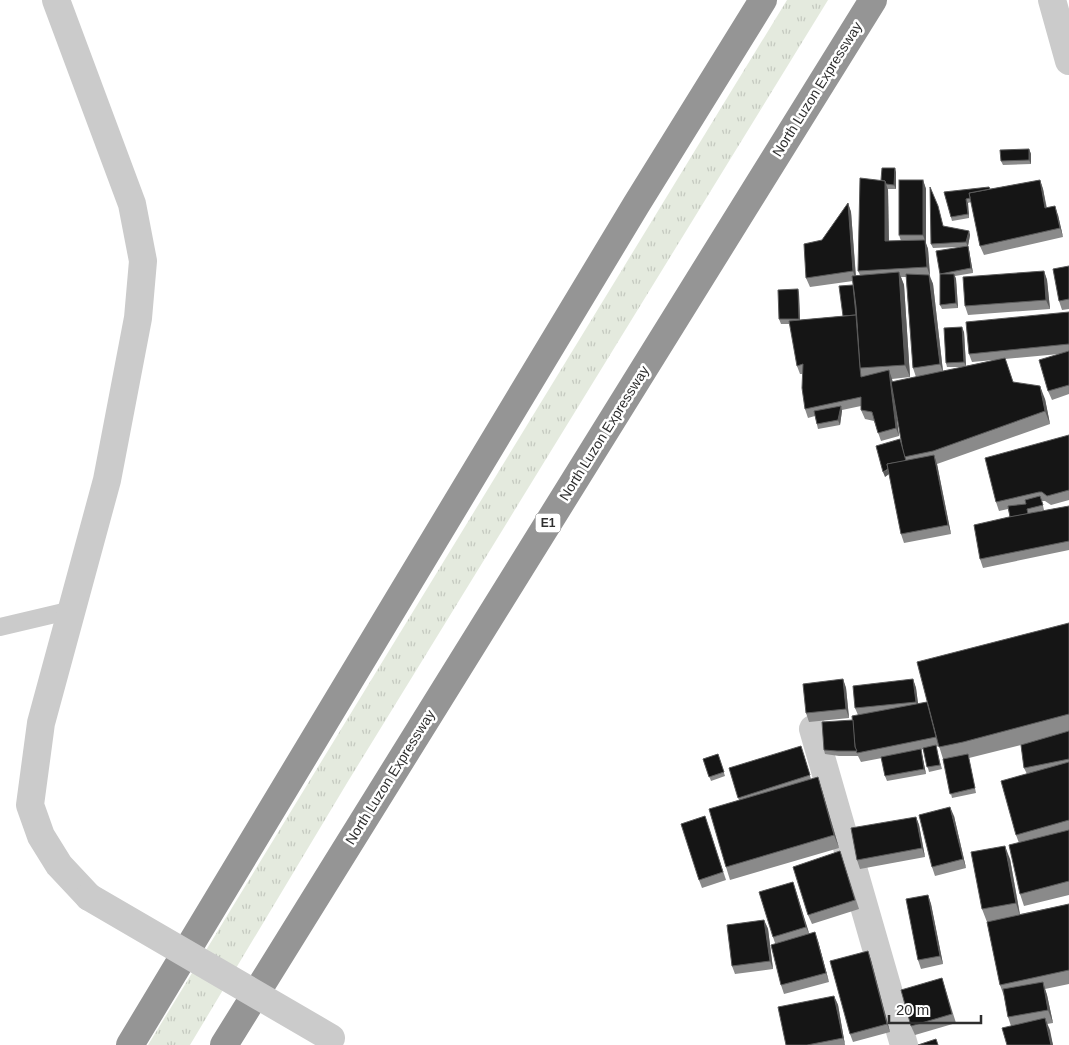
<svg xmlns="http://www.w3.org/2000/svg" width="1069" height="1045" font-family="Helvetica,sans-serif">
  <defs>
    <pattern id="grass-tufts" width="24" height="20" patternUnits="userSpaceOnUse" patternTransform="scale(1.25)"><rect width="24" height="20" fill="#e4eade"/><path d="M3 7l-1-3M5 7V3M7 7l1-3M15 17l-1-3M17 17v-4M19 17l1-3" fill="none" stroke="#c4c9bf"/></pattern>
  </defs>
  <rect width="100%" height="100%" fill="#fff"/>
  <path fill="url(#grass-tufts)" d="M787 0H828L347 783 190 1045H148Z"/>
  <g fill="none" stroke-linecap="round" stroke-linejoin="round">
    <path stroke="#cbcbcb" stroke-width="18" d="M0 627 72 610"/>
    <g stroke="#cbcbcb" stroke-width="28">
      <path d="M56 0 132 204 143 261 138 318 107 480 41 723 30 805 41 836 59 865 89 897"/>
      <path d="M1052 0 1069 61"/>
      <path d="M813 729 904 1045"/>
    </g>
    <g stroke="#959595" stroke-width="28">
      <path d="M130 1045 636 205 763 0"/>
      <path d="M224 1045 873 0"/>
    </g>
    <path stroke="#cbcbcb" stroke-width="28" d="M89 897 331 1038"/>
  </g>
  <g fill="#8a8a8a" fill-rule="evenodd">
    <path d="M1029 149 1031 154V164L1003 165 1001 161Z"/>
    <path d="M896 172V189H888L889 241H901L899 235 923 180 926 189V244L928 249 930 276 933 284 943 371 964 367H947L946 363 964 332 966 366 994 360 972 362 969 354 1069 312V394L1052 400 1048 391 1059 354 1005 359 1013 382 1045 399 1050 424 937 464 951 534 904 543 901 534 889 474 885 477 902 444 896 410 899 436 881 441 874 421 865 419 861 410V406L842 410 840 425 818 429 815 416 808 418 805 409 803 374H800L797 366 790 324H781L779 319 798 289 799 294 800 320 843 316 853 285V281L810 287 806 278 822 240 848 203 851 212 856 276 860 275 858 271 881 180ZM901 277H906L913 368 916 377 893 382 892 379 910 377 904 285Z"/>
    <path d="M1040 180 1043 189 1047 208 1058 215 1063 237 984 255 980 246 971 202 968 203 969 218 952 221 944 192 990 189Z"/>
    <path d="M939 210 943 226 969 231 970 235 968 246 969 250 973 273 955 276 956 279 958 308 942 309 940 305V274L960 247 933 248 931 244Z"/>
    <path d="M1069 266V309L1062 310 1059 301Z"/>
    <path d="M1044 271 1047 280 1050 309 968 315 965 306Z"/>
    <path d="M1069 435V500L1051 505 1045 501H1042L1044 510 1036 512 1069 506V550L983 568 980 559 1010 517 1008 509 999 511 996 502Z"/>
    <path d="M1069 623V895L1024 906 1020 894 1019 843 1016 835 1027 774 1024 768 1021 745 969 758 976 793 952 798 943 759 939 746 936 747 942 769 929 772 923 749 921 750 926 774 887 781 885 776 882 758 861 762 858 756H839L825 754 824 750 858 715 855 708 913 679 916 688 918 704 927 702Z"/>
    <path d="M843 679 846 688 849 718 809 722 806 713Z"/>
    <path d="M718 754 725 776 711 781 703 759Z"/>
    <path d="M804 755 811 779 822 790 839 848 730 880 726 867 739 800 729 768Z"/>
    <path d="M705 816 726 880 702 888 699 880Z"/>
    <path d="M954 816 966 868 935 876 932 867Z"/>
    <path d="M916 817 919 825 925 857 860 869 857 860Z"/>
    <path d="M840 851 859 909 812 924 808 915Z"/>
    <path d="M1010 859 1020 914 1069 904V984L1045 989 1047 995 1053 1023 1047 1024 1053 1045H1007L1011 1026 1008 1017 1004 996 1000 985 987 922 982 909Z"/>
    <path d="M793 882 809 934 818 941 829 982 784 994 781 985 775 943 773 937Z"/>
    <path d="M928 895 931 904 943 964 921 969 918 960Z"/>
    <path d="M764 920 768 929 773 969 735 974 732 966Z"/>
    <path d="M868 951 871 960 890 1032 853 1042 850 1034Z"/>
    <path d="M942 978 956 1023 915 1035 911 1026Z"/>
    <path d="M834 996 838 1005 845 1045H786Z"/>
  </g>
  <g fill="#5b5b5b">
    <path d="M1029 149 1031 154V164L1029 160Z"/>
    <path d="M895 168 896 172V189L894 185Z"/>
    <path d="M923 180 926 189V244L923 235Z"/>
    <path d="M1040 180 1043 189 1048 217 1045 208Z"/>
    <path d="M885 181 888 190 889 250 885 241Z"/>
    <path d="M966 199 968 203 969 218 968 214Z"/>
    <path d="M848 203 851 212 856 280 853 271Z"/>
    <path d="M1055 206 1058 215 1063 237 1060 228Z"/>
    <path d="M969 231 970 235 968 246 969 250 973 273 971 268 968 247 966 242Z"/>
    <path d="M925 240 928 249 930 276 927 267Z"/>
    <path d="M1044 271 1047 280 1050 309 1046 300Z"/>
    <path d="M899 272 904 285 910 377 905 365Z"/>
    <path d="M954 274 956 279 958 308 956 303Z"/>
    <path d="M929 275 933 284 943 372 940 364Z"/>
    <path d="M798 289 799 294 800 323 799 319Z"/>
    <path d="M962 327 964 332 966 366 964 362Z"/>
    <path d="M889 370 892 379 899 436 896 428Z"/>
    <path d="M1040 386 1045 399 1050 424 1045 411Z"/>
    <path d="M841 406 842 411 840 425 838 420Z"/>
    <path d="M934 455 937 464 951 534 948 525Z"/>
    <path d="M889 469 890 473 885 477 883 472Z"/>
    <path d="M843 679 846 688 849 718 846 709Z"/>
    <path d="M913 679 916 688 919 711 916 702Z"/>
    <path d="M921 749 926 774 924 769Z"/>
    <path d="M818 777 822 790 839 848 834 835Z"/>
    <path d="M950 807 954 816 966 868 963 859Z"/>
    <path d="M916 817 919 825 925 857 922 848Z"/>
    <path d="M1005 846 1010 859 1020 916 1016 903Z"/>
    <path d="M793 882 796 891 810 936 806 927Z"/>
    <path d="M928 895 931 904 943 964 940 956Z"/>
    <path d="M764 920 768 929 773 969 770 961Z"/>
    <path d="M815 932 818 941 829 982 826 973Z"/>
    <path d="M868 951 871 960 890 1032 887 1024Z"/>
    <path d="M1043 982 1047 995 1053 1023 1048 1010Z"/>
    <path d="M834 996 838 1005 845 1045 843 1038Z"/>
    <path d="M1045 1018 1050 1030 1053 1045H1051Z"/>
  </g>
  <g fill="#151515" stroke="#5b5b5b">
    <path d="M1029 149V160L1001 161 1000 150Z"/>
    <path d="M882 168H895L894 185 886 184 885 181 881 180Z"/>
    <path d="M860 178 885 181V241L925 240 927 267 858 271Z"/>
    <rect x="899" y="180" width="24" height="55"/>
    <path d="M1040 180 1045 208 1055 206 1060 228 980 246 969 193Z"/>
    <path d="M930 187 938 206 943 226 969 231 966 242 931 244Z"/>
    <path d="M989 187 990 189 969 193 970 198 966 199 968 214 951 217 944 192Z"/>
    <path d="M848 203 853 271 806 278 804 244 822 240Z"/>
    <path d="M968 246 971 268 940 274H954L956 303 940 305V274L936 251Z"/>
    <path d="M1069 266V299L1059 301 1053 269Z"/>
    <path d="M1044 271 1046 300 965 306 963 277Z"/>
    <path d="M899 272 905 365 860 368 856 307 852 276Z"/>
    <path d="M906 274 929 275 940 364 913 368Z"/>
    <path d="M853 285 856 315 843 316 839 286Z"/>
    <path d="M798 289 799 319H779L778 290Z"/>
    <path d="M1069 312V344L969 354 966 322Z"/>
    <path d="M856 315 860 368 861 377 889 370 896 428 878 433 872 412 861 410V397L805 409 802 388 803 364 797 366 789 321Z"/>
    <path d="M962 327 964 362 946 363 944 328Z"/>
    <path d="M1069 351V385L1048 391 1039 360Z"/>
    <path d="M1005 358 1013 382 1040 386 1045 411 933 451 904 457 891 382Z"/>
    <path d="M841 406 838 420 817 424 814 411Z"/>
    <path d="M1069 435V490L1047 496 1042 492H1039L996 502 985 458Z"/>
    <path d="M900 439 906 461 887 464 888 469 883 472 876 446Z"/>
    <path d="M934 455 948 525 901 534 887 464Z"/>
    <path d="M1040 496 1043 505 1027 509 1028 514 1010 517 1008 506 1026 504 1025 500Z"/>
    <path d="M1069 506V541L980 559 974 525 1009 517Z"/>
    <path d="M1069 623V714L963 742 939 747 917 662Z"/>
    <path d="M843 679 846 709 806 713 803 684Z"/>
    <path d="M913 679 916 702 855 708 853 686Z"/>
    <path d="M927 702 936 737 857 753 855 747 852 716Z"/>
    <path d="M853 720 855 747 857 751H837L824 750 822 722Z"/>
    <path d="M1069 731V759L1024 768 1021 745Z"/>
    <path d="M936 745 940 765 927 767 923 748Z"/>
    <path d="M801 746 810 775 738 798 729 768Z"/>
    <path d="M921 749 924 769 885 776 881 757Z"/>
    <path d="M718 754 724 772 709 777 703 759Z"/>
    <path d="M968 754 975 788 950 794 943 759Z"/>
    <path d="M1069 762V820L1016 835 1001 781Z"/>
    <path d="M818 777 834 835 726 867 709 809Z"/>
    <path d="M950 807 963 859 932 867 919 815Z"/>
    <path d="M705 816 723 872 699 880 681 824Z"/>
    <path d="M916 817 922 848 857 860 851 828Z"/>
    <path d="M1069 830V881L1020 894 1009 845Z"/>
    <path d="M1005 846 1016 903 982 909 971 852Z"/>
    <path d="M840 851 855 900 808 915 793 867Z"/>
    <path d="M793 882 806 927 773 937 759 892Z"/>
    <path d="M928 895 940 956 918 960 906 899Z"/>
    <path d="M1069 904V970L1000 985 987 922Z"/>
    <path d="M764 920 770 961 732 966 727 925Z"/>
    <path d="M815 932 826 973 781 985 771 945Z"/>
    <path d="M868 951 887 1024 850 1034 830 961Z"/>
    <path d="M942 978 952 1014 911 1026 901 990Z"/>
    <path d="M1043 982 1048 1010 1008 1017 1003 989Z"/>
    <path d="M834 996 843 1038 807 1045H786L778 1007Z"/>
    <path d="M1045 1018 1051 1045H1007L1002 1028Z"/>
    <path d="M936 1039 938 1045H918Z"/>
  </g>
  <g text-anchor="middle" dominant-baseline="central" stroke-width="5" stroke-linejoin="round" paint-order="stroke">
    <rect fill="#fff" stroke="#6d6d6d" stroke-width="1" x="535.5" y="513.5" width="25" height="19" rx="4"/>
    <g font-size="12" font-weight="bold" fill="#2e2e2e">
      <text x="548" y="523">E1</text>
    </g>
    <g font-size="14" fill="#2e2e2e" stroke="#fff">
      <text transform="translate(817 89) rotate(-58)">North Luzon Expressway</text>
      <text transform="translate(604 433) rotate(-58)">North Luzon Expressway</text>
      <text transform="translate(390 777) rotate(-58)">North Luzon Expressway</text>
    </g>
  </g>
  <path d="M889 1015v8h92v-8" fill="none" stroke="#2e2e2e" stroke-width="2.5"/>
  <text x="896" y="1015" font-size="15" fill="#2e2e2e" stroke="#ffffff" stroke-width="4" paint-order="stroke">20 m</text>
</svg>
